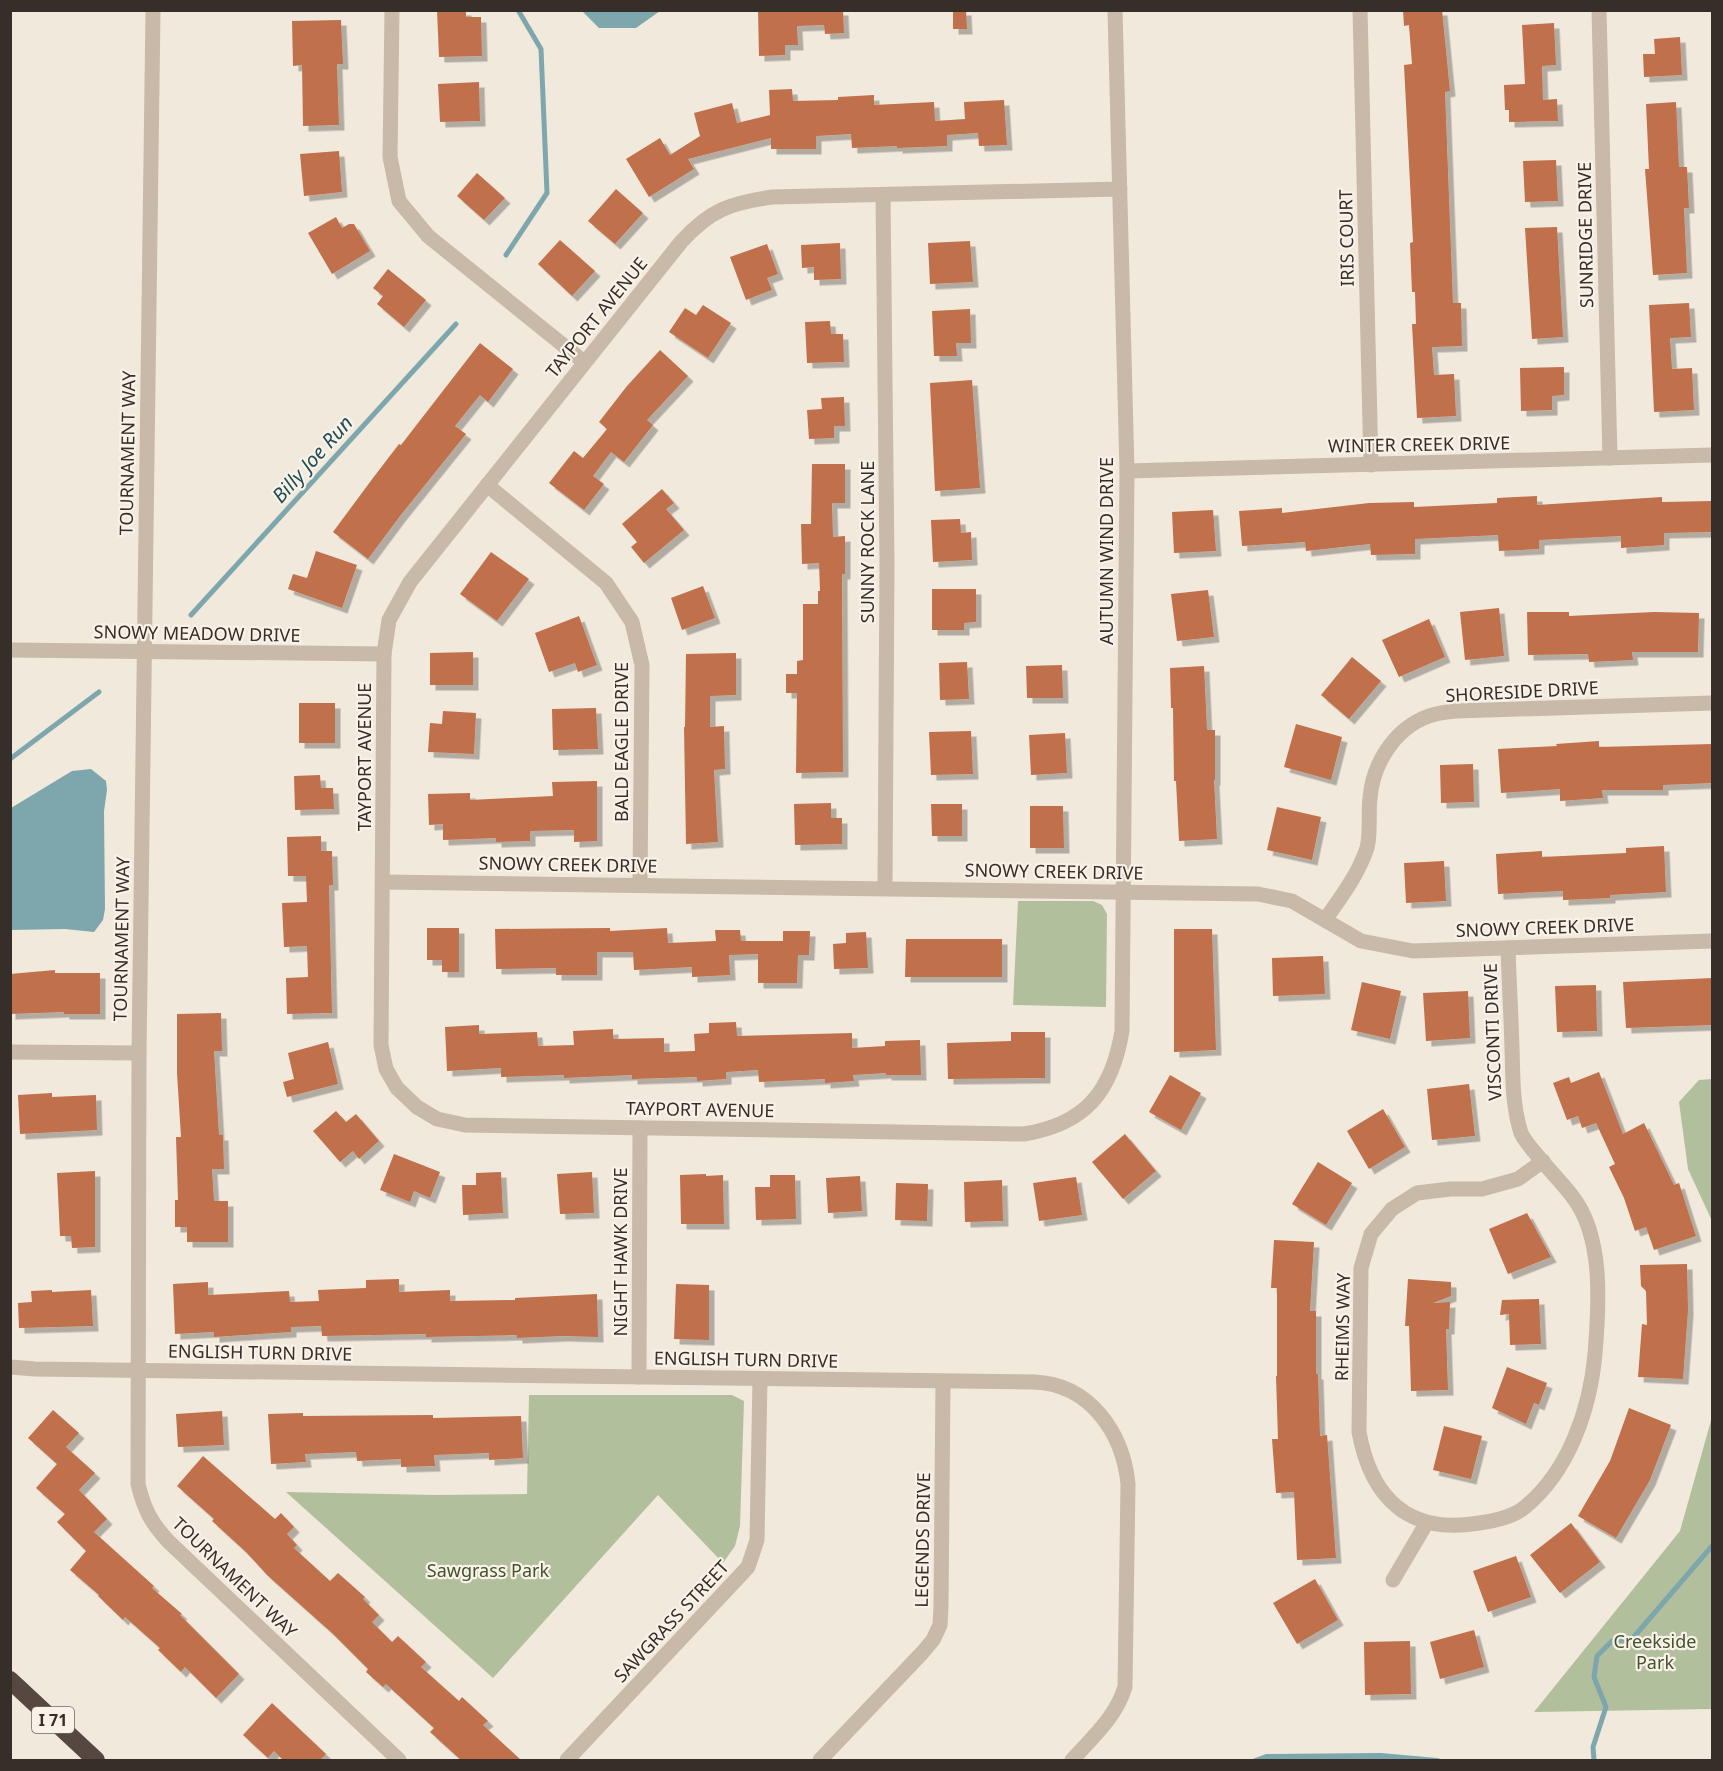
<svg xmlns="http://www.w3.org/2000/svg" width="1723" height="1771" font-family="'Noto Sans',sans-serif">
  <defs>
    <filter id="shadow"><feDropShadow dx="5.5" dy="5.5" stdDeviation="0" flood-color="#0004"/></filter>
  </defs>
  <rect width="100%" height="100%" fill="#f1e9dc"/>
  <g fill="#b1bf9d">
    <path d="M1018 901H1093L1102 905 1107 914 1106 1007 1013 1005Z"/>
    <path d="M1712 1079V1221L1688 1169 1679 1102 1699 1080Z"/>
    <path d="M529 1395H732L744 1401 740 1526 735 1546 723 1563 658 1495 493 1678 286 1492 436 1495 527 1494Z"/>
    <path d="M1712 1417V1709L1534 1712 1680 1531Z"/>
  </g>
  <g fill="#7da7ac">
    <path d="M582 11H660L636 28H599Z"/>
    <path d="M91 769 106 781 107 790 104 811 105 909 103 920 94 932 65 929 11 930V808L72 771Z"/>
    <path d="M1381 1753 1437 1758 1445 1760H1250L1266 1754Z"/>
  </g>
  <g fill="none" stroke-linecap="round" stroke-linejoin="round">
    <g stroke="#7da7ac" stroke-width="5">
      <path d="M506 255 547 193 541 49 518 10"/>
      <path d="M191 615 456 324"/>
      <path d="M10 759 99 692"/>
      <path d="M1594 1760 1593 1747 1606 1707 1594 1677 1597 1656 1612 1641 1632 1639 1712 1546"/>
    </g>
  </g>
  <g fill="#c06f4b" filter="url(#shadow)">
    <path d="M437 10H466V17H481L482 56 439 57Z"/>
    <path d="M758 10H843L844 33 825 34 824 25 797 26 798 45H785V55L759 56Z"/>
    <path d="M953 10H966L967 29H953Z"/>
    <path d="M1403 10H1442L1450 91 1445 92 1453 303H1461L1462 346 1432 347 1434 375 1454 374 1456 416 1417 418 1412 324H1416L1415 292H1412L1410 243 1413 242 1404 65 1412 64 1409 25 1404 26Z"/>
    <path d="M341 20 343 64H337L339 125 303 126 302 65 293 66 292 21Z"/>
    <path d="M1554 23 1556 65 1542 66 1543 100 1557 99 1558 121 1509 122V110H1505L1504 85 1525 84 1522 25Z"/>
    <path d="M1680 37 1682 75 1644 77 1643 54H1655L1654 39Z"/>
    <path d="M479 82 480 121 440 122 438 84Z"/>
    <path d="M792 89 793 101 838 100V97L874 95V105L934 102 935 121 965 119 964 102 1004 100 1007 145 979 146 978 133 947 135V146L897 148V146L852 148 851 134 816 136V149H771V138L688 159 694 169 649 197 626 159 660 138 670 155 700 136 694 113 732 103 737 123 770 115 769 90Z"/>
    <path d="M1676 102 1679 167H1687L1689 208H1684L1687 273 1653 275 1645 169H1649L1646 104Z"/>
    <path d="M339 151 342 192 304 196 300 154Z"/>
    <path d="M1556 160 1558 201 1525 202 1523 161Z"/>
    <path d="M477 173 505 198 484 220 457 196Z"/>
    <path d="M616 189 643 213 615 244 588 221Z"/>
    <path d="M336 217 342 228 349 224H354L370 251 332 274 308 233Z"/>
    <path d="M1557 227 1563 337 1532 339 1525 228Z"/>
    <path d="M560 240 595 271 572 296 538 264Z"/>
    <path d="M970 241 973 282 930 284 928 243Z"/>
    <path d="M840 243 841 279 814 280V267L802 268 801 245Z"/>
    <path d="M767 244 778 274 767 278 772 290 746 300 730 257Z"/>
    <path d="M388 269 426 300 404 327 377 304 383 296 373 288Z"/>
    <path d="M1689 303 1691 337 1670 338 1672 369 1692 368 1694 410 1654 412 1649 305Z"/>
    <path d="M703 305 731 323 708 358 669 332 685 308 696 315Z"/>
    <path d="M970 309 971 343H956L957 356H934L932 311Z"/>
    <path d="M830 321 831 334H843L844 362 807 363 805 322Z"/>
    <path d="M480 343 513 369 488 402 480 395 455 426 466 434 400 516 368 559 333 532 373 478 399 444 401 445Z"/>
    <path d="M660 350 688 376 647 420 653 425 624 462 611 452 593 476 604 484 584 510 549 483 574 451 583 458 607 429 599 422 627 386Z"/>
    <path d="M1564 367V395L1552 396V410L1521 411 1520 368Z"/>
    <path d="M972 380 980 488 935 491 930 383Z"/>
    <path d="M844 397 845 426H834V438L809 439 807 410 822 409 821 398Z"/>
    <path d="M812 464H845V503H832L833 537 845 536V574H842L843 772 796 773 797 693H786V674H797V661L803 660V604H818V591H820L819 563 802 564 801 524H811Z"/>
    <path d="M662 489 674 503 666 509 684 530 644 563 631 547 637 542 622 524Z"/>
    <path d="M1537 496V505L1662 497V502L1713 501V532L1664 533V545L1621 548V536L1539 540V549L1499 551 1498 535 1415 539V554L1371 555 1370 544 1306 551 1305 542 1242 546 1239 511 1282 508V513L1369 503 1414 502V507L1497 503V498Z"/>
    <path d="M1213 510 1216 551 1174 553 1172 512Z"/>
    <path d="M960 519 961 533 971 532 972 560 933 562 931 520Z"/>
    <path d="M316 551 357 565 342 608 288 589 293 574 307 578Z"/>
    <path d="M491 552 529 579 497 621 460 594Z"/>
    <path d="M703 586 715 618 682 630 671 598Z"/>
    <path d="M932 589H976V622L964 623V630H932Z"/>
    <path d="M1208 590 1214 637 1177 641 1171 594Z"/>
    <path d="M1499 608 1504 656 1465 660 1460 612Z"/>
    <path d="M1527 612H1569V616L1654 612 1699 613 1698 652H1632L1633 660 1589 662 1588 654 1528 655Z"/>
    <path d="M579 616 597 665 578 672 575 663 549 672 535 633Z"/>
    <path d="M1429 619 1445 657 1399 677 1382 640Z"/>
    <path d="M473 652V685H430V653Z"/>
    <path d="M736 653V695L710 696V727L724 726 725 769 714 770 718 842 686 844 684 727H685L686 654Z"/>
    <path d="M1352 657 1381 681 1349 719 1321 695Z"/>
    <path d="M967 662 969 699 940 700 939 663Z"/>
    <path d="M1062 665 1063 698H1027L1026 666Z"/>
    <path d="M1204 666 1207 730H1215V780H1214L1217 839 1179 841 1176 781H1174L1173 708H1171L1170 668Z"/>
    <rect x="299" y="703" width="36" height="40"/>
    <path d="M596 708 598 749 553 750 552 709Z"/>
    <path d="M443 711 476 713 474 754 428 752 430 723 442 724Z"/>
    <path d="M1296 724 1342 737 1331 780 1284 767Z"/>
    <path d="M971 731 973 774 931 775 929 732Z"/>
    <path d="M1065 733 1067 773 1031 775 1029 735Z"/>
    <path d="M1599 741V747L1713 744V783L1663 785V790H1602L1603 798 1560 801V789L1501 793 1498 749 1557 746 1556 744Z"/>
    <path d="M1473 764 1474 802 1441 803 1440 765Z"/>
    <path d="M320 775 321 788H333L334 809 295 810 294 776Z"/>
    <path d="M597 781V841L574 842V830L530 831V841L496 842V838L443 840V824L429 825 428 794 470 793V800L553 796 552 782Z"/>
    <path d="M831 803V818H842V844L795 845 794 804Z"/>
    <path d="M931 804H962V836H932Z"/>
    <path d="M1030 806H1063L1064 848H1030Z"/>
    <path d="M1277 807 1321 817 1312 860 1267 850Z"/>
    <path d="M321 836V851H332L333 885H329L332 1013 287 1014 286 978 308 977 307 946 284 947 282 903 307 902 306 876H288L287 837Z"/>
    <path d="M1664 846 1666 892 1610 895V898L1563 900V891L1498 894 1496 854 1542 851V857L1626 853V848Z"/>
    <path d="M1444 861 1446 901 1406 903 1404 863Z"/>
    <path d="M427 928H459V972H442V960H427Z"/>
    <path d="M610 928V931L667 928 668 943 716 941 715 930H740L741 941H783V931H810L809 955H798L797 983H758V954L729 955 730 975 692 977V967L634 970 633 952H597V975H556V968L496 969 495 929Z"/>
    <path d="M1174 929H1212L1216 1050 1174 1052Z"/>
    <path d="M866 932 868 968 834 969 833 944 846 943V933Z"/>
    <path d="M906 939H1002V977H905Z"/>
    <path d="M1323 956 1325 994 1273 996 1272 958Z"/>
    <path d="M55 970V973H100V1014H64V1012L10 1014V974Z"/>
    <path d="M1713 978V1025L1626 1028 1623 982Z"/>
    <path d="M1362 982 1401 991 1390 1039 1351 1030Z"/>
    <path d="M1596 985 1597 1031 1557 1032 1555 986Z"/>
    <path d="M1468 991 1470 1038 1426 1041 1423 993Z"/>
    <path d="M221 1013 222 1051H214L219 1135H223L224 1169H212L214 1201H228V1242H187V1227H175V1200H178L176 1137H181L177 1073V1014Z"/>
    <path d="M736 1022 737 1036 852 1033V1048L885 1046V1041L920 1040 921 1075H886V1073L853 1075 854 1081 825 1083V1079L759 1082 758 1070 726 1072V1079L697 1081V1077L632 1079V1075L564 1078V1075L501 1077V1068L447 1071 445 1027 479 1025V1034L537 1032 538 1046 574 1045 573 1031 613 1029V1039L664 1038V1052L695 1051 694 1034 709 1033V1023Z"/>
    <path d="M1011 1032H1045V1078L948 1079 947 1043 1011 1041Z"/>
    <path d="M328 1042 338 1084 287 1097 283 1082 294 1079 288 1053Z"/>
    <path d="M1599 1072 1623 1134 1644 1123 1674 1185 1679 1183 1696 1236 1654 1250 1646 1227 1635 1231 1624 1198 1609 1167 1615 1164 1596 1123 1582 1128 1578 1116 1567 1120 1553 1083 1569 1077 1571 1083Z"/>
    <path d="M1170 1075 1201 1093 1181 1130 1149 1112Z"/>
    <path d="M1469 1084 1475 1136 1432 1140 1427 1089Z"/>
    <path d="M52 1093V1097L96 1095 97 1130 20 1134 18 1095Z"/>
    <path d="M1383 1109 1405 1147 1369 1169 1347 1131Z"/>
    <path d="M336 1111 346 1122 356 1114 379 1141 359 1159 353 1151 340 1162 313 1131Z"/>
    <path d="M1125 1134 1156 1171 1123 1199 1092 1162Z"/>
    <path d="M394 1154 440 1172 430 1198 414 1191 410 1202 380 1190Z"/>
    <path d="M1318 1162 1352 1183 1326 1225 1292 1204Z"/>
    <path d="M95 1171V1247L72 1248 71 1236H60L57 1173Z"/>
    <path d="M501 1172 503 1213 463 1215 462 1185H476V1173Z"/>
    <path d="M592 1172 594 1213 560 1214 557 1174Z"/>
    <path d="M706 1174V1176L723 1175 724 1224H681L680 1175Z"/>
    <path d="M770 1175H795L796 1219 756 1220 755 1187H770Z"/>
    <path d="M860 1176 862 1211 828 1213 826 1178Z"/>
    <path d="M1076 1177 1082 1215 1039 1221 1033 1183Z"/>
    <path d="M1002 1180 1003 1221 965 1222 964 1182Z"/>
    <path d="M896 1183 928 1184 927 1221 895 1220Z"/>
    <path d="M1527 1213 1551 1257 1508 1274 1489 1229Z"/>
    <path d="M1274 1240 1314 1242 1310 1311H1316V1374H1318L1320 1436 1327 1435 1336 1558 1297 1560 1294 1492 1276 1493 1272 1439H1278L1276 1376H1277V1288H1271Z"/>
    <path d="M1687 1264 1688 1310 1683 1379 1638 1377 1642 1324 1647 1325 1646 1291 1641 1286 1640 1265Z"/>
    <path d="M399 1279V1292L450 1290V1301L515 1300V1298L597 1294 598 1337 563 1336 517 1338V1335L426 1337V1334L322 1336 321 1326 291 1327V1332L214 1337V1332L175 1334 173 1284 208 1282V1295L289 1291 290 1302 319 1301 318 1290 366 1288V1280Z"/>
    <path d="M1408 1279 1451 1282V1296L1433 1303 1450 1302 1449 1329H1446L1448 1390 1411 1391 1409 1326H1405Z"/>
    <path d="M676 1284 709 1285V1340L674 1339Z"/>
    <path d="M52 1290V1292L91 1290 93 1326 19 1328 18 1303 32 1302 31 1291Z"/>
    <path d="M1539 1299 1541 1344 1510 1345 1509 1314 1500 1315 1502 1300Z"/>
    <path d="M1507 1367 1547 1383 1539 1405 1534 1403 1526 1424 1492 1408Z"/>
    <path d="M1629 1408 1671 1425 1650 1480 1616 1538 1578 1516 1610 1461Z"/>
    <path d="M53 1410 79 1433 66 1447 95 1473 79 1490 107 1519 94 1532 154 1586 152 1588 182 1614 180 1615 239 1674 216 1698 185 1667 181 1672 158 1650 160 1648 125 1617 123 1620 98 1596 99 1595 70 1570 86 1551 57 1522 65 1514 36 1488 57 1464 28 1438Z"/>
    <path d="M222 1411 224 1445 178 1447 176 1414Z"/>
    <path d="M303 1413V1416L433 1415V1418L521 1416 523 1458 489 1460V1453L434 1455 435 1466 401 1467V1459L357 1461 356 1452 305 1454 306 1462 271 1464 268 1414Z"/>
    <path d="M1444 1426 1482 1436 1471 1479 1433 1470Z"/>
    <path d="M203 1456 275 1519 281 1513 294 1527 287 1534 297 1545 294 1548 330 1581 338 1573 365 1597 363 1599 379 1615 372 1622 392 1642 398 1636 426 1662 421 1667 459 1701 462 1697 488 1721 483 1725 522 1761H462L430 1732 434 1728 386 1684 383 1687 366 1672 368 1669 332 1633 267 1575 246 1552 212 1521 214 1519 177 1486Z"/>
    <path d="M1571 1523 1600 1562 1560 1593 1530 1555Z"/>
    <path d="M1516 1556 1531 1597 1488 1612 1473 1571Z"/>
    <path d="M1315 1579 1338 1620 1297 1644 1273 1603Z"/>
    <path d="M1474 1630 1484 1667 1440 1679 1430 1642Z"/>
    <path d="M1410 1641 1411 1694 1365 1695 1364 1642Z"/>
    <path d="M272 1703 326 1754 319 1761H284L274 1751 268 1758 243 1735Z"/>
  </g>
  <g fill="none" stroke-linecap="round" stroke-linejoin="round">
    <g stroke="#c8b9a9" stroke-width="15">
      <path d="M153 10 139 1053 138 1484C144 1509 151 1523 169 1542L399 1760"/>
      <path d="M392 10 390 157 399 201 428 236 584 362"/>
      <path d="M1115 10 1127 471 1122 1031C1112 1091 1086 1124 1024 1134L465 1125 437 1119 417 1107 397 1088 386 1069 381 1045 384 654 389 620 410 582 681 242C710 210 730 203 772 197L1120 189"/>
      <path d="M1360 10 1371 465"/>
      <path d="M1599 10 1610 458"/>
      <path d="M883 195 887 563 885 888"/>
      <path d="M1127 471 1712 455"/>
      <path d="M487 485 606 583 632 622 642 665 640 884"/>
      <path d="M10 650 384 654"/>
      <path d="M383 882 1258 894 1292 901 1361 941 1413 951 1712 941"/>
      <path d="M1325 920C1341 897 1358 875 1367 848 1371 833 1368 814 1370 798 1373 763 1395 728 1429 716 1437 713 1447 712 1456 711L1712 703"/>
      <path d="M1508 948C1509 981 1511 1014 1512 1048 1513 1077 1512 1105 1521 1133 1526 1146 1562 1182 1572 1196 1604 1236 1599 1306 1595 1354 1590 1409 1569 1471 1525 1507 1513 1517 1494 1521 1479 1523 1409 1535 1371 1498 1359 1432L1361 1268 1371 1234 1392 1209 1417 1193 1450 1189H1482L1518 1179 1543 1161"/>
      <path d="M10 1052 139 1053"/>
      <path d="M10 1367 35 1369 1034 1382C1090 1384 1123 1433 1128 1484L1125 1687C1116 1717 1092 1738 1072 1760"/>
      <path d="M639 1377 640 1128"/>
      <path d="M1393 1580 1426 1524"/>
      <path d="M567 1760 748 1567 757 1540 760 1379"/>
      <path d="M820 1760 922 1653 933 1640 940 1625 941 1607 943 1381"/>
    </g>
    <path stroke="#564840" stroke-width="18" d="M10 1680 96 1760"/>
  </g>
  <g text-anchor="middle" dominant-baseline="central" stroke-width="4.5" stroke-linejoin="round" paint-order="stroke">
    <rect fill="#f9f2e9" stroke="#706962" stroke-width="1.5" x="32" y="1707" width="42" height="26" rx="4.5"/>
    <g font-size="16" font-weight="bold" fill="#362e28">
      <text x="53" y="1720">I 71</text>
    </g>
    <g font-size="18" fill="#362e28" stroke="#f9f2e9">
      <text transform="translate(1585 235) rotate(-91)">SUNRIDGE DRIVE</text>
      <text transform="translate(1346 238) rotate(-91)">IRIS COURT</text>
      <text transform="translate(596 317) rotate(-51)">TAYPORT AVENUE</text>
      <text transform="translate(1419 444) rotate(-1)">WINTER CREEK DRIVE</text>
      <text transform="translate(127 453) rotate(-89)">TOURNAMENT WAY</text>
      <text transform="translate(867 542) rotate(-90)">SUNNY ROCK LANE</text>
      <text transform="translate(1106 551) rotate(-90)">AUTUMN WIND DRIVE</text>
      <text transform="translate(197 633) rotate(1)">SNOWY MEADOW DRIVE</text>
      <text transform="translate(1522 691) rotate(-3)">SHORESIDE DRIVE</text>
      <text transform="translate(621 742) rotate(-90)">BALD EAGLE DRIVE</text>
      <text transform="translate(364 757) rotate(-90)">TAYPORT AVENUE</text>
      <text transform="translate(568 864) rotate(1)">SNOWY CREEK DRIVE</text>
      <text transform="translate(1054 871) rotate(1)">SNOWY CREEK DRIVE</text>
      <text transform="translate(1545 927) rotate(-2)">SNOWY CREEK DRIVE</text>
      <text transform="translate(121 939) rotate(-89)">TOURNAMENT WAY</text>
      <text transform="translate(1492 1032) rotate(-92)">VISCONTI DRIVE</text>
      <text transform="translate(700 1109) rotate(1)">TAYPORT AVENUE</text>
      <text transform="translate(620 1252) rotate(-90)">NIGHT HAWK DRIVE</text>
      <text transform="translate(1342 1327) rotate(-89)">RHEIMS WAY</text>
      <text transform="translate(260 1352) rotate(1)">ENGLISH TURN DRIVE</text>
      <text transform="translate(746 1359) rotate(1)">ENGLISH TURN DRIVE</text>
      <text transform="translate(922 1540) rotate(-89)">LEGENDS DRIVE</text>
      <text transform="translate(235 1577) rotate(44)">TOURNAMENT WAY</text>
      <text transform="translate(671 1621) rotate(-47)">SAWGRASS STREET</text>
    </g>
    <g font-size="18" fill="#43532d" stroke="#f9f2e9">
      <text x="488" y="1570">Sawgrass Park</text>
      <text x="1655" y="1641">Creekside<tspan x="1655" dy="21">Park</tspan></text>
    </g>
    <g font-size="20" font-style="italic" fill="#204e55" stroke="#f9f2e9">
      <text transform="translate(312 459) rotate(-48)">Billy Joe Run</text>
    </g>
  </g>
  <rect width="1723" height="1771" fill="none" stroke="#362e28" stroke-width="24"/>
</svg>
